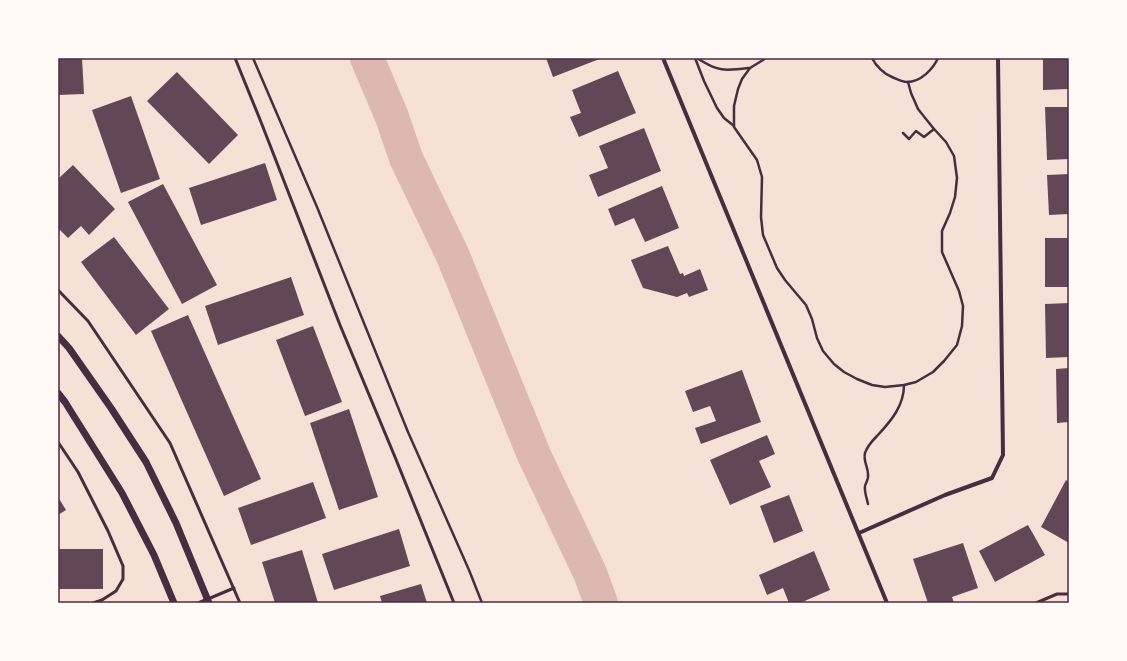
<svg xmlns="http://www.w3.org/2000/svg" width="1127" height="661" font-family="'Archivo Narrow',sans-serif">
  <rect width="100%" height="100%" fill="#f7e1d7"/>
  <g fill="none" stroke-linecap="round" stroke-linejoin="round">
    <path stroke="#dcb8b0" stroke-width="34" d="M367 58 392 117 406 158 453 256 534 455 590 573 601 603"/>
  </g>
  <g fill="#644757">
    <path d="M58 58H82L84 94 58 95Z"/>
    <path d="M546 58H602L553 77Z"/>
    <path d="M1043 58H1069V89L1043 90Z"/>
    <path d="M618 71 636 113 579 137 570 117 581 113 572 90Z"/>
    <path d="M177 72 238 135 209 164 147 101Z"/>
    <path d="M131 96 160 179 121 193 92 110Z"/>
    <path d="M1045 107H1069V159L1047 160Z"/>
    <path d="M644 128 661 171 598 197 589 175 608 168 599 146Z"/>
    <path d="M265 163 277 200 201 225 189 188Z"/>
    <path d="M73 165 115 209 89 235 81 226 68 238 60 230 58 233V179Z"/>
    <path d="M1069 174V214L1049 215 1047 175Z"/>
    <path d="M163 184 217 285 182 304 128 202Z"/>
    <path d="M662 186 679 228 645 242 634 218 615 226 608 209Z"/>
    <path d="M114 237 169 309 136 335 81 262Z"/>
    <rect x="1045" y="238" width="24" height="49"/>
    <path d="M668 246 680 274 683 273 684 276 700 269 708 290 689 297 687 293 677 297 643 288 631 260Z"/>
    <path d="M291 277 304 315 218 345 205 306Z"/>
    <path d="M1069 303V357L1046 358 1045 304Z"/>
    <path d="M188 315 261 479 224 496 151 331Z"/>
    <path d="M313 326 342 402 305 416 276 340Z"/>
    <path d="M1069 368V422L1057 423 1056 369Z"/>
    <path d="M742 370 761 422 701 444 695 428 716 421 710 406 693 412 685 391Z"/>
    <path d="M349 409 378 497 339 510 310 423Z"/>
    <path d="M767 435 775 454 759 461 771 487 730 505 710 460Z"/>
    <path d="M1066 480 1069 482V543L1041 527Z"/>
    <path d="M313 482 326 518 251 545 238 508Z"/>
    <path d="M789 495 803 531 774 543 760 506Z"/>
    <path d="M58 497 66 510 58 515Z"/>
    <path d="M1028 525 1045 555 995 582 979 551Z"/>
    <path d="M399 529 410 566 334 590 322 554Z"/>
    <path d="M963 543 978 588 952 597 954 603H928L913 559Z"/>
    <rect x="58" y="549" width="45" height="40"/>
    <path d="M302 550 318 603H275L262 562Z"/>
    <path d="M814 551 830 590 800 603H789L783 588 767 595 759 575Z"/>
    <path d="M421 584 427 603H382L380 596Z"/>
  </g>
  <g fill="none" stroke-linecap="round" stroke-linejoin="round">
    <g stroke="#4a2c40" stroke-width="2.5">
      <path d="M253 58 317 207 408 432 469 570 482 603"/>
      <path d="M695 58 704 81 717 108 724 118 734 126"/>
      <path d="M697 58C718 72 725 71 749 68"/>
      <path d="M765 58 763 60 750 68 742 79 738 89 734 106V127L757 160 762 177 761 217 763 235 777 268 785 280 806 305 812 319 817 338 823 351 834 364 844 372 857 379 872 385 885 387 904 385 916 382 933 372 944 361 957 345 962 326 963 306 959 291 942 252V231L950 213 955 197 957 178 954 156 946 142 934 129 918 109 911 93 908 82"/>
      <path d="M872 58C876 66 884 74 892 77 897 79 902 82 907 82 921 82 933 69 938 58"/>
      <path d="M903 133 909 139 916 131 924 137 934 129"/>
      <path d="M868 504C867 499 864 491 865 486 866 482 869 479 868 474 868 467 863 461 865 453 867 447 873 440 877 436 891 421 904 406 904 385"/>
    </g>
    <g stroke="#4a2c40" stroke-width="3">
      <path d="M235 58 261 122 340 325 395 457 454 603"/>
      <path d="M58 290 88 321 170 443 240 603"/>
      <path d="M58 442 78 472 108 531 123 566V579L116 591 102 600 93 603"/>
      <path d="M208 599 234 588"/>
      <path d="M1036 603 1057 594H1069"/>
    </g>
    <g stroke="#4a2c40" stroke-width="4">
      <path d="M663 58 887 603"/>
      <path d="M859 533 945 495 992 478 1003 455C1001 323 1000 190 998 58"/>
      <path d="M199 603 208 599"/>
    </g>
    <g stroke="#4a2c40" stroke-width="7">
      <path d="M58 336 69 348 111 408 146 462 176 523 209 603"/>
      <path d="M58 393 65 402 122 493 154 555 174 603"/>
    </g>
  </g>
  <rect width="1127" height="661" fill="none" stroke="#fffaf5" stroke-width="118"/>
  <rect x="59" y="59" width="1009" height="543" fill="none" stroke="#4a2c40" stroke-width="1.5"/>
</svg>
